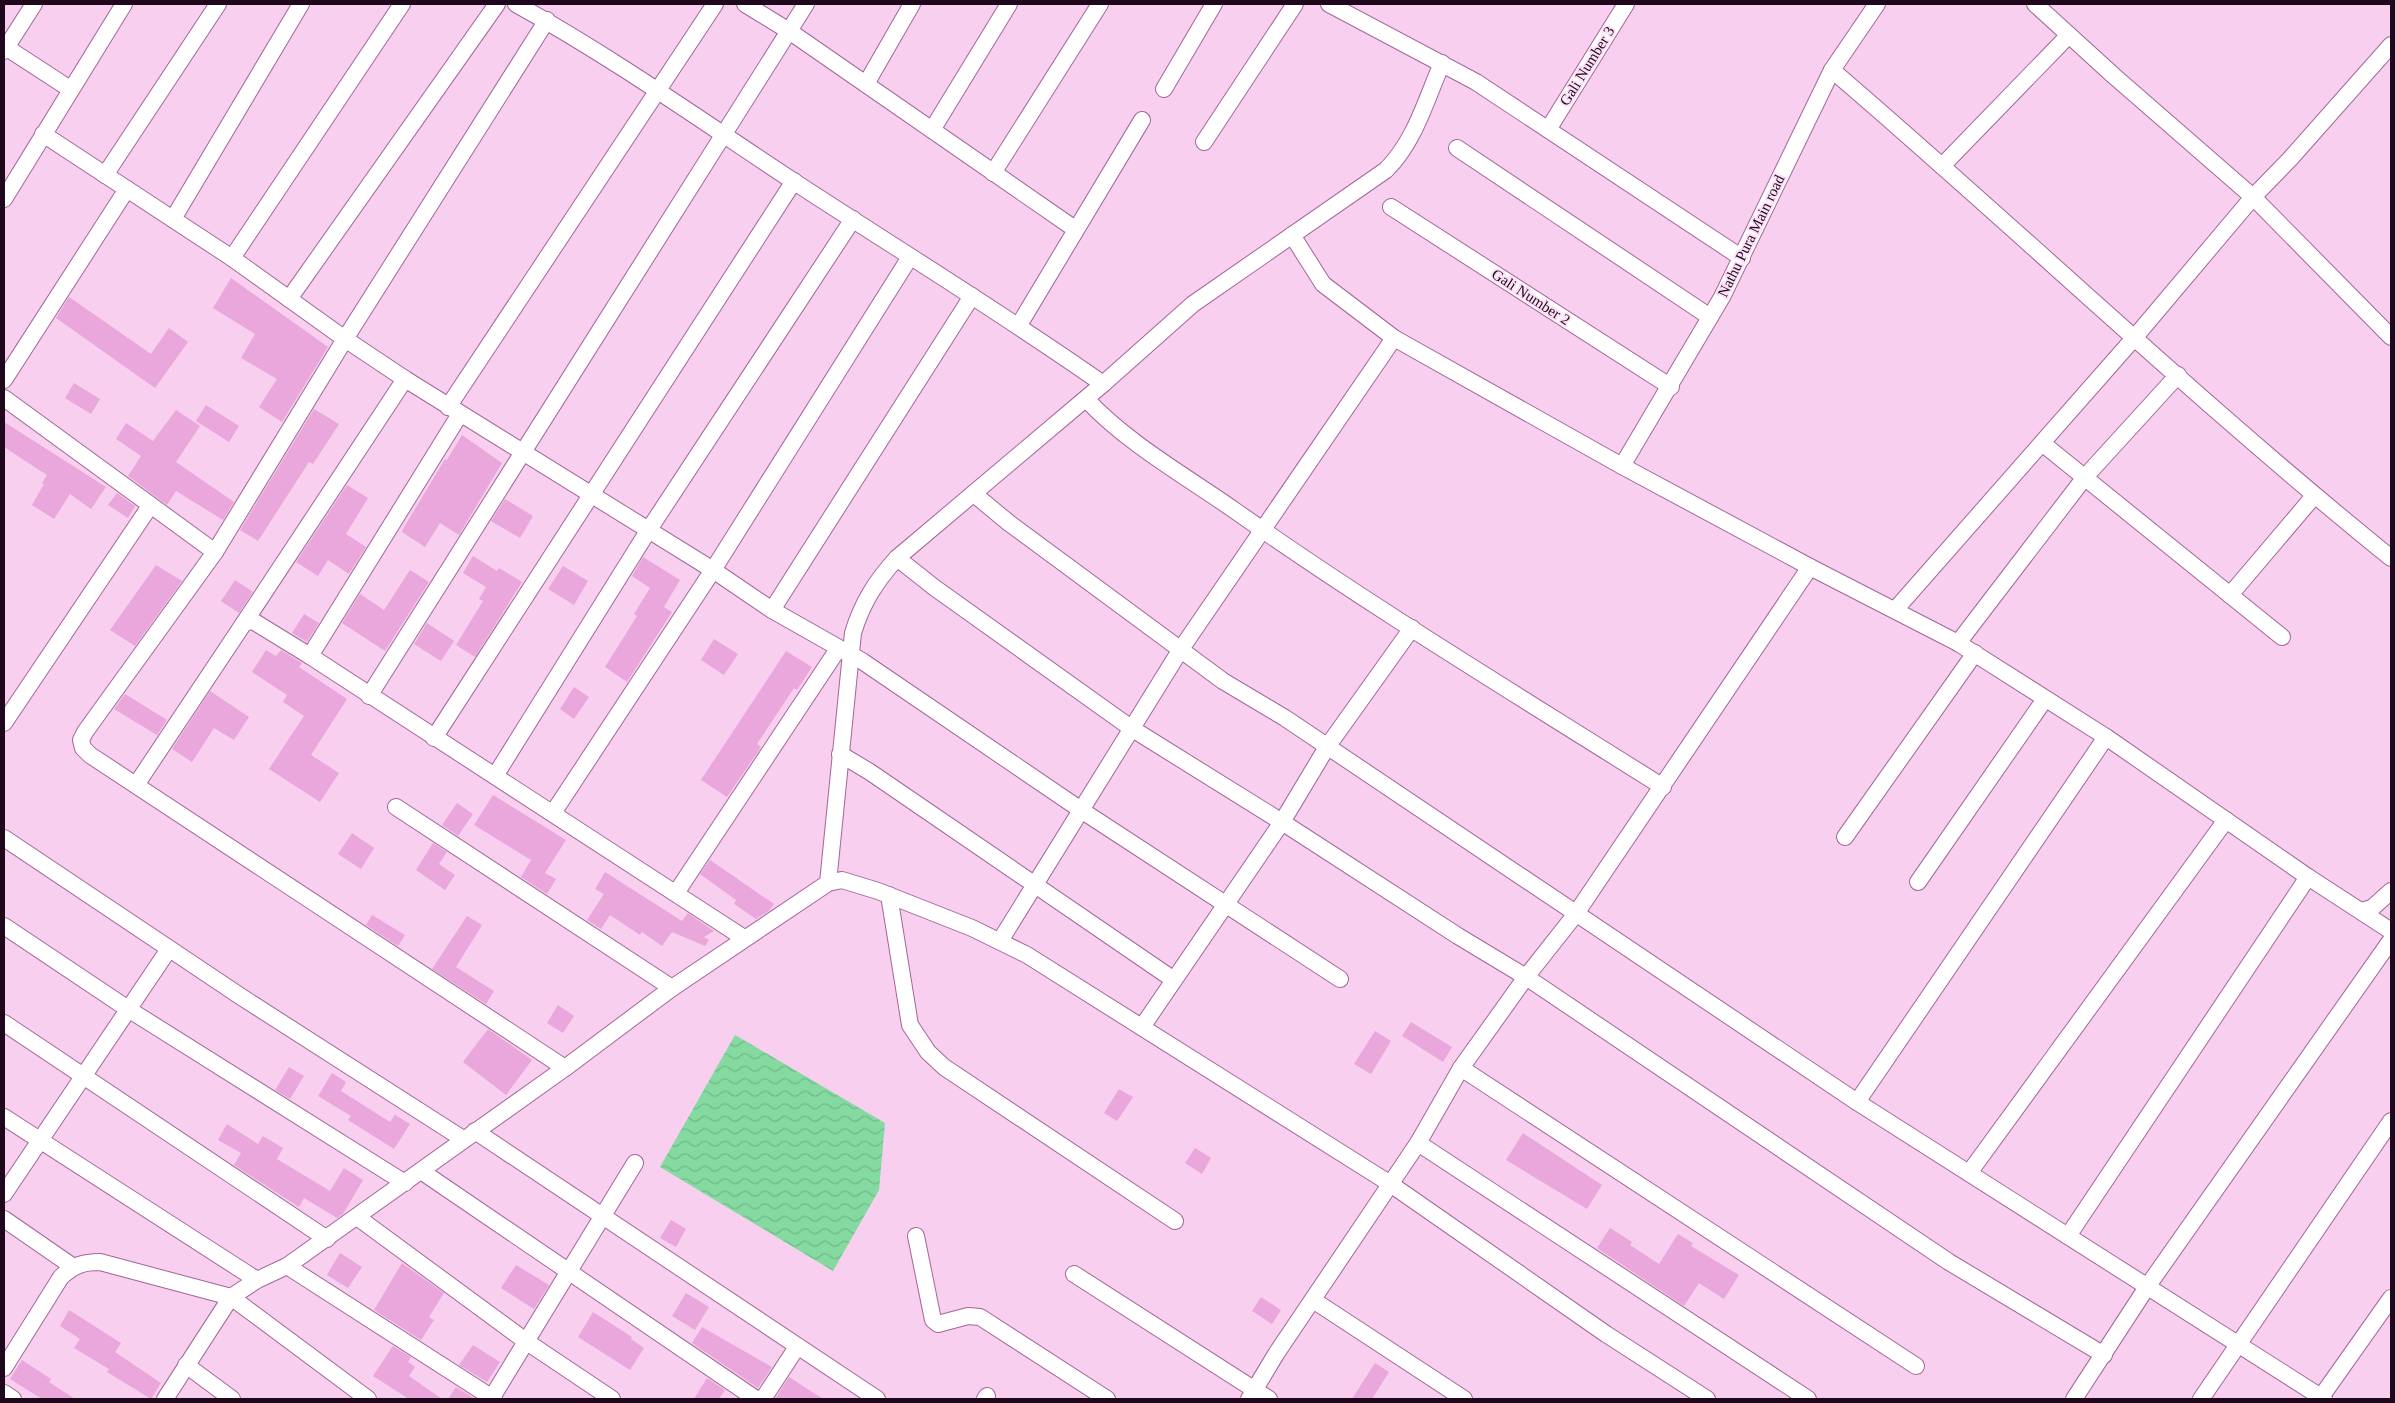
<svg xmlns="http://www.w3.org/2000/svg" width="2395" height="1403" font-family="Georgia,serif">
  <defs>
    <pattern id="water-waves" width="16" height="10" patternUnits="userSpaceOnUse" patternTransform="scale(1.25)"><rect width="16" height="10" fill="#84daa0"/><path d="M0 5q4-4 8 0t8 0" fill="none" stroke="#72ba89"/></pattern>
  </defs>
  <rect width="100%" height="100%" fill="#f8cfef"/>
  <path fill="url(#water-waves)" d="M735 1035 885 1123 879 1190 833 1271 660 1167Z"/>
  <g fill="#e9a7dc">
    <path d="M231 278 328 347 282 422 259 407 277 379 241 358 255 334 213 308Z"/>
    <path d="M69 297 151 354 169 328 188 342 155 388 56 318Z"/>
    <path d="M74 383 100 399 91 414 65 398Z"/>
    <path d="M206 405 239 426 229 442 196 421Z"/>
    <path d="M314 409 339 424 313 464 309 462 258 541 240 530Z"/>
    <path d="M176 410 200 426 176 462 234 502 223 520 176 491 167 505 128 476 141 456 116 439 126 423 153 441Z"/>
    <path d="M4 422 106 487 91 509 70 494 54 519 32 505 44 484 42 483 47 475 4 447Z"/>
    <path d="M462 435 502 463 459 535 440 523 425 547 402 532 403 529 445 459 447 460Z"/>
    <path d="M347 485 368 498 346 534 366 547 349 574 328 560 318 576 296 562Z"/>
    <path d="M117 493 135 506 128 518 108 505Z"/>
    <path d="M505 499 533 516 520 538 491 521Z"/>
    <path d="M473 556 497 571 499 568 522 582 475 657 456 645 483 601 479 599 486 587 463 573Z"/>
    <path d="M643 557 680 580 664 607 672 612 627 682 605 667 637 616 634 614 650 588 632 576Z"/>
    <path d="M156 565 182 581 135 646 110 630Z"/>
    <path d="M563 566 588 581 574 605 548 589Z"/>
    <path d="M410 570 429 582 385 651 342 623 360 594 384 610Z"/>
    <path d="M235 580 253 592 239 613 221 601Z"/>
    <path d="M304 614 319 623 307 642 292 633Z"/>
    <path d="M427 623 454 641 441 661 414 644Z"/>
    <path d="M714 639 738 654 724 675 701 660Z"/>
    <path d="M266 650 276 656 281 650 302 663 299 667 347 699 311 755 339 773 320 802 269 769 304 716 283 702 287 695 252 672Z"/>
    <path d="M786 651 812 667 797 690 794 688 757 744 761 747 727 797 701 780Z"/>
    <path d="M574 687 589 697 574 719 560 709Z"/>
    <path d="M210 691 249 717 234 740 214 728 192 762 172 749Z"/>
    <path d="M125 694 167 720 157 735 114 709Z"/>
    <path d="M493 795 566 840 545 873 556 879 547 894 521 877 531 860 474 825Z"/>
    <path d="M457 803 473 814 458 836 442 825Z"/>
    <path d="M352 833 374 848 361 869 338 854Z"/>
    <path d="M433 843 447 852 439 864 455 875 445 890 416 870Z"/>
    <path d="M710 860 774 904 770 910 756 919 734 904 736 900 700 874Z"/>
    <path d="M605 872 682 921 688 913 714 931 704 937 709 940 705 946 672 932 662 946 642 932 640 935 610 915 601 929 587 920 604 894 595 889Z"/>
    <path d="M372 915 405 935 398 946 366 925Z"/>
    <path d="M467 916 482 925 456 967 494 991 486 1004 432 969Z"/>
    <path d="M558 1005 574 1016 563 1033 547 1023Z"/>
    <path d="M1411 1022 1452 1047 1443 1062 1402 1036Z"/>
    <path d="M488 1029 532 1060 506 1095 463 1062Z"/>
    <path d="M1375 1031 1391 1041 1371 1074 1354 1064Z"/>
    <path d="M289 1067 304 1076 290 1099 275 1090Z"/>
    <path d="M332 1073 346 1082 341 1091 390 1122 395 1115 410 1124 394 1149 348 1120 351 1116 318 1096Z"/>
    <path d="M1119 1089 1133 1097 1117 1121 1104 1113Z"/>
    <path d="M227 1124 258 1144 263 1136 283 1148 277 1159 330 1191 344 1168 363 1180 343 1214 337 1218 304 1198 299 1207 234 1165 241 1153 218 1140Z"/>
    <path d="M1523 1133 1602 1185 1587 1209 1506 1160Z"/>
    <path d="M1195 1148 1211 1158 1202 1174 1185 1163Z"/>
    <path d="M671 1220 686 1229 676 1247 660 1238Z"/>
    <path d="M1610 1228 1632 1242 1630 1245 1659 1264 1678 1234 1693 1243 1691 1246 1739 1275 1724 1299 1699 1283 1684 1306 1597 1248Z"/>
    <path d="M340 1253 362 1267 348 1288 327 1275Z"/>
    <path d="M402 1263 444 1293 429 1317 434 1320 421 1340 374 1310Z"/>
    <path d="M516 1265 549 1285 534 1309 501 1288Z"/>
    <path d="M686 1293 709 1307 695 1330 672 1316Z"/>
    <path d="M1261 1297 1281 1310 1272 1324 1252 1311Z"/>
    <path d="M69 1310 121 1343 115 1352 161 1383 151 1399 107 1372 109 1369 74 1348 80 1339 60 1326Z"/>
    <path d="M593 1312 632 1337 631 1339 644 1348 630 1370 578 1337Z"/>
    <path d="M702 1327 772 1367 758 1388 692 1343Z"/>
    <path d="M473 1345 500 1362 487 1382 459 1365Z"/>
    <path d="M393 1346 411 1357 408 1362 415 1367 409 1376 442 1399H409L373 1376Z"/>
    <path d="M22 1360 51 1379 49 1382 75 1399H42L10 1379Z"/>
    <path d="M1375 1363 1389 1372 1372 1399H1352Z"/>
    <path d="M789 1377 823 1399H775Z"/>
    <path d="M707 1378 725 1390 719 1399H694Z"/>
    <path d="M456 1387 475 1399H448Z"/>
  </g>
  <g fill="none" stroke-linecap="round" stroke-linejoin="round">
    <g stroke="#a36698" stroke-width="18">
      <g id="street">
        <path d="M516 4C612 57 702 121 793 181 897 249 1002 313 1103 384"/>
        <path d="M745 4 789 31 1075 229"/>
        <path d="M1329 4 1476 82 1742 258"/>
        <path d="M2035 4 2114 76 2253 197 2391 337"/>
        <path d="M4 46 70 89"/>
        <path d="M4 51 34 4"/>
        <path d="M1832 70C2020 231 2199 403 2391 558"/>
        <path d="M866 84 912 4"/>
        <path d="M1164 89 1214 4"/>
        <path d="M1549 128 1626 4"/>
        <path d="M932 130 1009 4"/>
        <path d="M43 134 232 258 345 339 405 379 713 570 772 610 862 661 1081 810 1340 979"/>
        <path d="M1204 142 1295 4"/>
        <path d="M1457 148 1710 317"/>
        <path d="M1942 166 2069 35"/>
        <path d="M993 173 1100 4"/>
        <path d="M105 175 218 4"/>
        <path d="M4 199 124 4"/>
        <path d="M1391 207 1671 387"/>
        <path d="M173 219 301 4"/>
        <path d="M1292 235 1323 284 1394 338 1622 466 1810 567 1958 643 2106 737 2308 877 2391 931"/>
        <path d="M232 258 402 4"/>
        <path d="M289 299 497 4"/>
        <path d="M1019 325 1142 120"/>
        <path d="M4 380 127 189"/>
        <path d="M4 398 215 552 345 339 547 20"/>
        <path d="M1086 399C1127 443 1184 475 1234 510 1373 608 1519 696 1663 787"/>
        <path d="M448 407 715 4"/>
        <path d="M460 414 310 656 744 938"/>
        <path d="M2042 443 2282 637"/>
        <path d="M1622 466 1722 297 1832 70 1877 4"/>
        <path d="M974 494 1009 523 1223 681 1285 718 1857 1102 2324 1399"/>
        <path d="M215 552 85 732 81 740 83 748 90 755 565 1068"/>
        <path d="M897 558 935 588 1131 728 1282 822 1458 936 1526 977 1949 1262 2104 1355"/>
        <path d="M2230 595 2314 496"/>
        <path d="M772 610 972 296"/>
        <path d="M1895 610 2135 337 2253 197 2290 159 2391 45"/>
        <path d="M244 623 405 379"/>
        <path d="M1958 643 2085 477 2178 375"/>
        <path d="M369 696 806 4"/>
        <path d="M4 723 150 506"/>
        <path d="M434 738 794 181"/>
        <path d="M840 754 870 772 1174 980"/>
        <path d="M495 776 648 531 853 219"/>
        <path d="M136 785 244 623 253 621 310 656"/>
        <path d="M396 807 672 988"/>
        <path d="M553 813 713 570 910 257"/>
        <path d="M1845 837 1975 653"/>
        <path d="M4 838 243 998 463 1139"/>
        <path d="M1918 882 2045 699"/>
        <path d="M828 883 853 633C862 603 876 581 897 558L1103 384 1193 304 1386 170C1415 141 1426 100 1442 63"/>
        <path d="M676 893 838 649"/>
        <path d="M889 895 910 1025 928 1052 944 1067 1175 1221"/>
        <path d="M2361 911 2372 908 2391 891"/>
        <path d="M4 926 128 1009 405 1183"/>
        <path d="M1000 941 1181 649 1394 338"/>
        <path d="M4 1023 327 1239"/>
        <path d="M1142 1027 1282 822 1327 747 1412 628"/>
        <path d="M1461 1068 1916 1366"/>
        <path d="M1857 1102 2106 737"/>
        <path d="M4 1117 257 1280"/>
        <path d="M475 1131 877 1399"/>
        <path d="M1418 1143 1808 1399"/>
        <path d="M421 1171 756 1399"/>
        <path d="M1969 1173 2226 820"/>
        <path d="M4 1194 169 949"/>
        <path d="M357 1217 527 1342 612 1399"/>
        <path d="M4 1219 72 1266"/>
        <path d="M916 1236 933 1320 938 1324 968 1316 980 1317 1107 1399"/>
        <path d="M2068 1236 2308 877"/>
        <path d="M287 1266 494 1399"/>
        <path d="M1074 1274 1269 1399"/>
        <path d="M1313 1300 1464 1399"/>
        <path d="M186 1365 232 1399"/>
        <path d="M4 1368 61 1277C74 1265 83 1262 100 1262L231 1297 368 1399"/>
        <path d="M4 1393 13 1399"/>
        <path d="M2321 1397 2391 1298"/>
        <path d="M165 1399 231 1297 257 1280 287 1266 565 1068 672 988 828 883 842 880 878 891 972 928 1027 955 1389 1183 1606 1334 1707 1399"/>
        <path d="M491 1399 635 1163"/>
        <path d="M763 1399 797 1347"/>
        <path d="M985 1399 987 1396"/>
        <path d="M1249 1399 1276 1354 1418 1143 1461 1068 1526 977 1575 915 1810 567"/>
        <path d="M2074 1399 2147 1287 2391 940"/>
        <path d="M2201 1399 2391 1121"/>
      </g>
    </g>
    <use href="#street" stroke="#fff" stroke-width="16"/>
  </g>
  <g text-anchor="middle" dominant-baseline="central" stroke-width="4" stroke-linejoin="round" paint-order="stroke">
    <g font-size="15" fill="#1f081b" stroke="#fde1f7">
      <text transform="translate(1587 66) rotate(-58)">Gali Number 3</text>
      <text transform="translate(1751 236) rotate(-64)">Nathu Pura Main road</text>
      <text transform="translate(1531 297) rotate(33)">Gali Number 2</text>
    </g>
  </g>
  <rect width="2395" height="1403" fill="none" stroke="#1f081b" stroke-width="10"/>
</svg>
